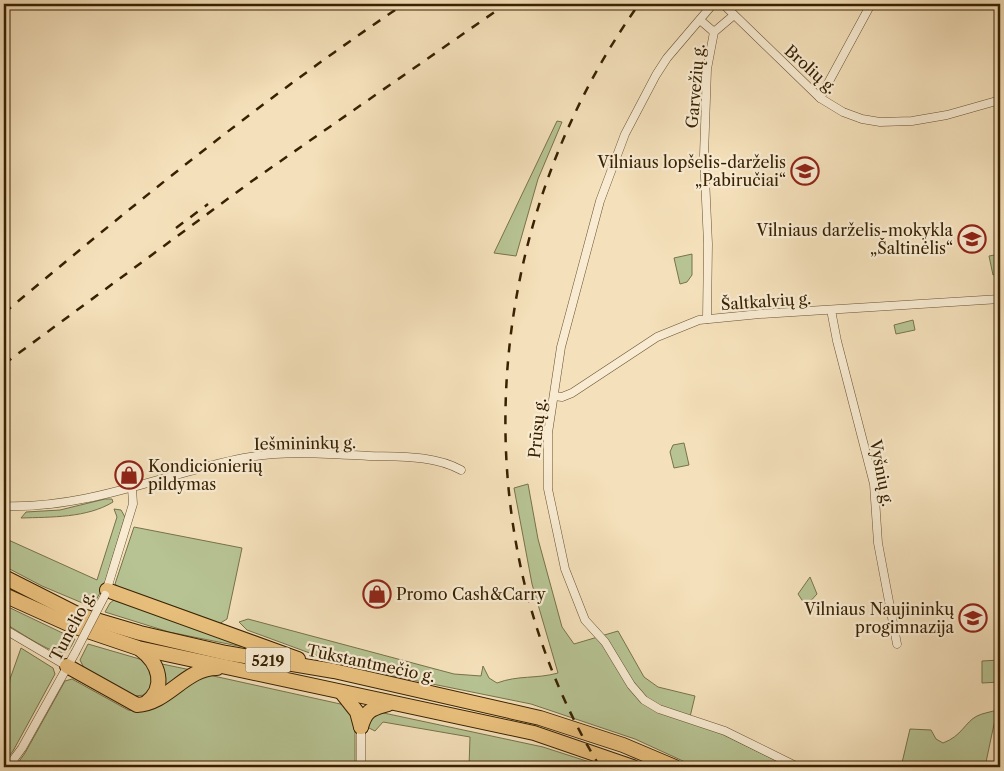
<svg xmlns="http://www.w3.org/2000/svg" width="1004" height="771" font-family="'Libre Caslon Text',serif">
  <rect width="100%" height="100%" fill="#f4e0ba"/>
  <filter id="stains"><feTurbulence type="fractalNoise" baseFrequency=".004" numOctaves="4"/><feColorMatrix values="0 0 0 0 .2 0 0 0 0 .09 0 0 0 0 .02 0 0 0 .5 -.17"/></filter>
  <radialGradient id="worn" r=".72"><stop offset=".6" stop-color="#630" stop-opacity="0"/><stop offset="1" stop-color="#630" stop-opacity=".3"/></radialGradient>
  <g fill="#b7c393" stroke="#78724a">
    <path d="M557 121 562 122 538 179 516 256 494 253Z"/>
    <path d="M692 254V275L687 282 680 284 674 258Z"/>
    <path d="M1000 254V273L993 275 989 256Z"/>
    <path d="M913 320 915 330 896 334 894 325Z"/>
    <path d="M684 443 689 465 674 468 670 452 673 445Z"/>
    <path d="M528 484 538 539 562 627 574 644 618 631 644 677 658 687 695 696 689 721 718 732 789 767H696L635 739 531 704 378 673 326 659 247 630 239 622 248 619 454 674 481 676 483 666 489 678 497 683C518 675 537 679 558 673L532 584 514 488Z"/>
    <path d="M105 499H112L113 502C87 518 51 517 21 518L26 512 60 510Z"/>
    <path d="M114 509 121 510 125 517 104 586 92 607 42 586 4 566V538L97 580 117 517Z"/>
    <path d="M134 527 242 548 227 619 219 624 122 590 115 584Z"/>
    <path d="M810 577 817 594 806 606 798 594Z"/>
    <path d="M114 600H120L258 650 169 632 105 612 110 603Z"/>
    <path d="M4 605 75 639C72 644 70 652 63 653 51 654 15 629 4 623Z"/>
    <path d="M88 644 143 660 156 679 146 695 132 696 84 668 80 660Z"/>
    <path d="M21 648 53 668 55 674 13 751 4 763V713L6 712 10 679Z"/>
    <path d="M1000 660V682L982 683V661Z"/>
    <path d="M162 664 191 670 156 698 165 680Z"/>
    <path d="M209 675 345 705 355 719V767H15L25 753 65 681 72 679 128 710C167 718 177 680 209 675Z"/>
    <path d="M997 710 985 767H901L910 729 931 730 936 739 943 743C962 736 965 722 977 716 983 713 991 712 997 710Z"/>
    <path d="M379 712 543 747 605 767H469L470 737 383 722 375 731 367 727V716Z"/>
  </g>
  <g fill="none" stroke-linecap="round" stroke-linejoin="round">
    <g stroke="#675130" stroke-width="9">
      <g id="street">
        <path d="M713 4 667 58 656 75 625 134 600 201 561 347 548 433V489L565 569 585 620 605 642 631 685 644 700 659 709 725 731 798 767"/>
        <path d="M723 4 820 98 843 112 862 119 880 122 912 121 947 115 1000 100"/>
        <path d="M700 20 714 32"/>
        <path d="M820 98 871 4"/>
        <path d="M831 310 837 341 874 484 878 543 897 644"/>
        <path d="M707 319 708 244 704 155 707 69 714 32 734 15"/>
        <path d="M554 396 562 397 572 393 657 337 699 320 760 314 1000 299"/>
        <path d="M4 506C89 509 162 474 244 458 285 450 328 454 369 456 400 457 433 455 461 470"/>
        <path d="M106 592 133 504 132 488"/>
        <path d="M4 629 67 666"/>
        <path d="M8 767 22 748 75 653"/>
        <path d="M361 767V727"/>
      </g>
    </g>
    <g stroke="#382102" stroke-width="16">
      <g id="highway">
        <path d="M4 577 79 615 140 633 226 653 334 671 540 718 623 745 675 767"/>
        <path d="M107 590 298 659"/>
        <path d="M4 595 73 626 138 648 534 733 633 767"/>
        <path d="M140 649C159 663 167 687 146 703"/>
        <path d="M67 666 137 705C169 703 185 668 217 668"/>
        <path d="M342 693 357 712 361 727"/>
        <path d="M361 727C366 709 372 709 388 704"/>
      </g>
    </g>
    <use href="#street" stroke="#f8ebd2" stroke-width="8"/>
    <use href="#highway" stroke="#eac07d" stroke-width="14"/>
    <g stroke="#382102" stroke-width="2.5" stroke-dasharray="9 9" stroke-linecap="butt">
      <path d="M176 228 208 204"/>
      <path d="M4 313C133 205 264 98 404 4"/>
      <path d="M4 364 252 181 506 4"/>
      <path d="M600 767C457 532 481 225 639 4"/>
    </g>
    <g stroke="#675130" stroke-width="9" stroke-linecap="butt">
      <path id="street-bridge" d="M75 653 105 595"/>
    </g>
    <use href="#street-bridge" stroke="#f8ebd2" stroke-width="8"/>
  </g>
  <defs>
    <g id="school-ring" transform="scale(1.4375)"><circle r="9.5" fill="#f8ebd2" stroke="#8f2418" stroke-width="1.5"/><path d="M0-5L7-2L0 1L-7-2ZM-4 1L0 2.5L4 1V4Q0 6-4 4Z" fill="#8f2418"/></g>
    <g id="shop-ring" transform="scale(1.4375)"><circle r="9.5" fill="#f8ebd2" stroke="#8f2418" stroke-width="1.5"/><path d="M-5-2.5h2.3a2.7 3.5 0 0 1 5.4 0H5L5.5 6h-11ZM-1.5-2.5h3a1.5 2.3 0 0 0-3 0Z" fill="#8f2418"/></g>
  </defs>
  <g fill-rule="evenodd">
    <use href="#school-ring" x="805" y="171"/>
    <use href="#school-ring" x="972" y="239"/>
    <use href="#shop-ring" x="129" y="475"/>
    <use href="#shop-ring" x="377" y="594"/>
    <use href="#school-ring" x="973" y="618"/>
  </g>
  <g text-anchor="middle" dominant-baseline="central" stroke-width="4.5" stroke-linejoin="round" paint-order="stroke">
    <rect fill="#f8ebd2" stroke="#725e40" stroke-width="1" x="245.5" y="647.5" width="45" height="25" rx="4"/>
    <g font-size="15" font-weight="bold" fill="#382102">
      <text x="268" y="660">5219</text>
    </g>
    <g font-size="16" fill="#382102" stroke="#f8ebd2">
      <text transform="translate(811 69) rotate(42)">Brolių g.</text>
      <text transform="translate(695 86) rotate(-85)">Garvežių g.</text>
      <text transform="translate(766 301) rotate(-4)">Šaltkalvių g.</text>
      <text transform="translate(537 428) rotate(-84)">Prūsų g.</text>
      <text transform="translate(305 443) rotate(-1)">Iešmininkų g.</text>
      <text transform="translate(882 473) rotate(79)">Vyšnių g.</text>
      <text transform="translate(72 626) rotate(-62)">Tunelio g.</text>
      <text transform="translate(371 663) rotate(12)">Tūkstantmečio g.</text>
    </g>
    <g font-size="16" fill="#382102" stroke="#f8ebd2" text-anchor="end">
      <text x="786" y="162">Vilniaus lopšelis-darželis<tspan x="786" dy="18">„Pabiručiai“</tspan></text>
      <text x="953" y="230">Vilniaus darželis-mokykla<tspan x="953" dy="18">„Šaltinėlis“</tspan></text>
      <text x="148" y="466" text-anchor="start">Kondicionierių<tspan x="148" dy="18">pildymas</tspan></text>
      <text x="396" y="594" text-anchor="start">Promo Cash&amp;Carry</text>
      <text x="954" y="609">Vilniaus Naujininkų<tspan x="954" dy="18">progimnazija</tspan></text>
    </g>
  </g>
  <rect width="1004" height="771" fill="none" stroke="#f4e0ba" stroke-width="20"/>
  <rect x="5" y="5" width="994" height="761" fill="none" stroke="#382102" stroke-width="2.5"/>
  <rect x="10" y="10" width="984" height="751" fill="none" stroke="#382102"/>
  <rect width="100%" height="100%" filter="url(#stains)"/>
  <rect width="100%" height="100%" fill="url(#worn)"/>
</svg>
